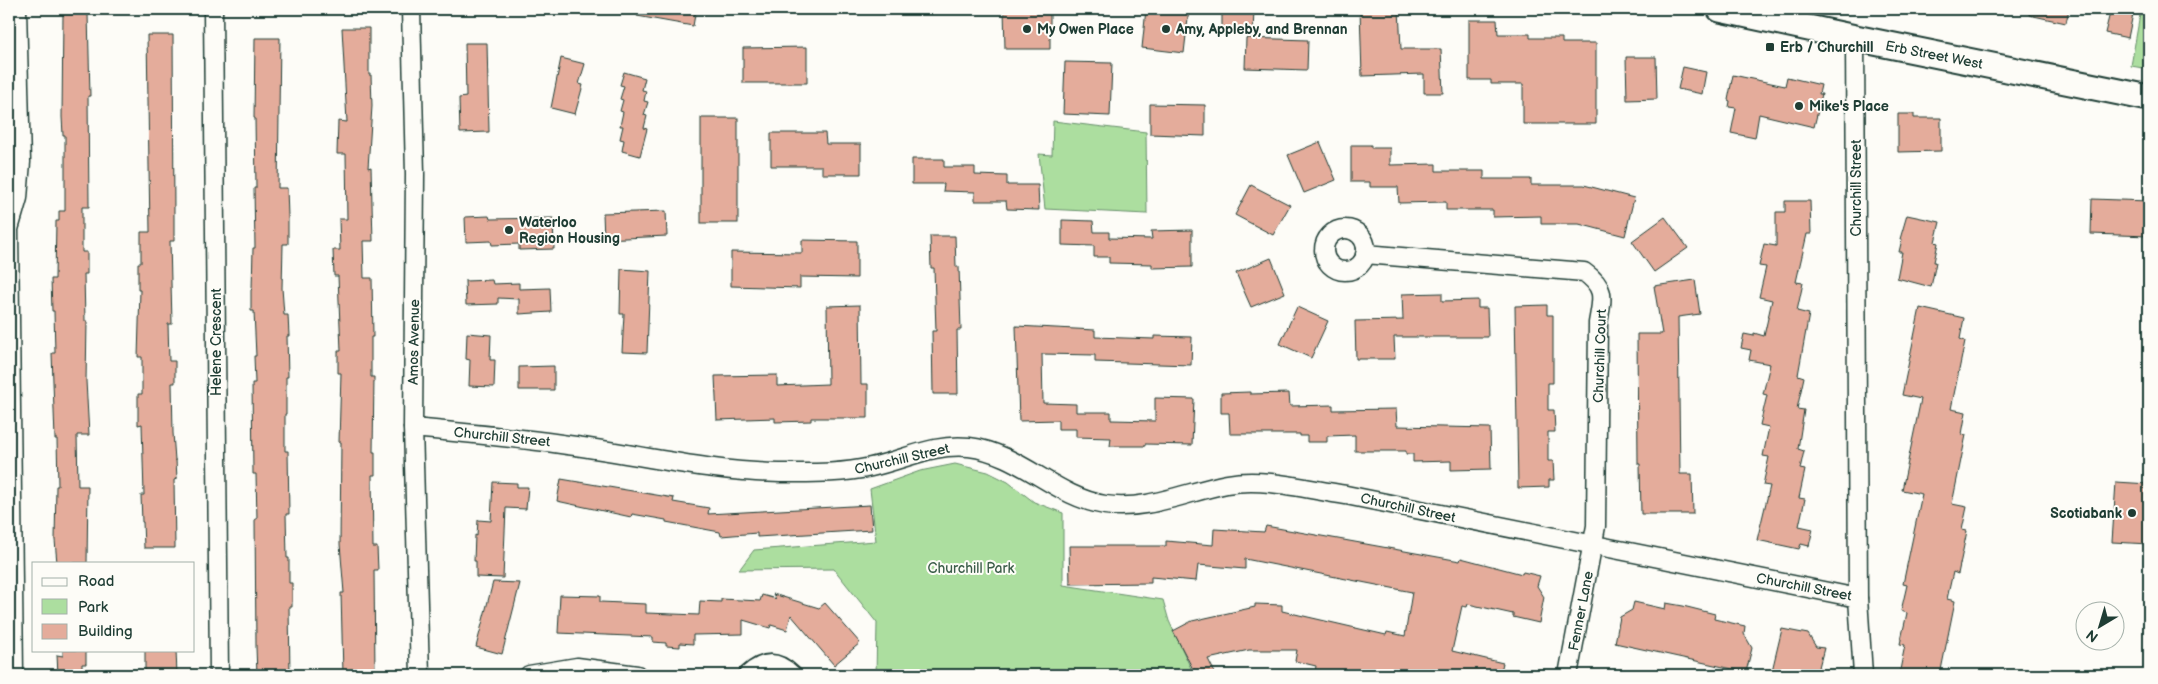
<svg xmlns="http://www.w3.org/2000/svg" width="2158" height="684" font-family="'Balsamiq Sans',sans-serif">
  <rect width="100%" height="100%" fill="#fdfcf7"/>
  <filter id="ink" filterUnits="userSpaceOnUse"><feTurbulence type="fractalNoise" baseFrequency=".02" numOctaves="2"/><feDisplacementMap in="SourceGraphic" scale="10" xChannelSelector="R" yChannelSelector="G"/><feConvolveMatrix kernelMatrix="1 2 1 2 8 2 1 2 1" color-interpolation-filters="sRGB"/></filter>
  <g filter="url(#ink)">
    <g fill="#acde9f" stroke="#668e6a">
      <path d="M2141 9H2149V69L2131 66Z"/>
      <path d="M1053 121 1146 132 1147 214 1045 209 1039 154 1052 155Z"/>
      <path d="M955 464 988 472 1008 482 1034 502 1063 513V585L1163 600 1169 621 1194 675H876L877 623 834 569 739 570 754 550 876 541 870 489 920 471Z"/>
    </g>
    <g fill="#e4ac9b" stroke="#1f3d34">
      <path d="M638 9H696L693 26 637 16Z"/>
      <path d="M1004 9H1050V49H1005Z"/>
      <path d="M1146 9H1189L1184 53 1142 48Z"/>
      <path d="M1222 9H1254L1253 34 1222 33Z"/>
      <path d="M1360 9H1399L1401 49H1441L1443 93H1424V74L1362 76Z"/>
      <path d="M2029 9H2069L2066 23 2029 15Z"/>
      <path d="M2111 9H2134L2128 38 2105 33Z"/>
      <path d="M63 14H88L90 96H88L89 207H82V252H87V274H84L85 321H87L86 381 89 435H77L78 486H88L87 563H57L55 540 56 486H58L57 439H55L52 353H55L54 311H52L51 279H55L56 221H59V211H65V135H63L62 117Z"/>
      <path d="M1469 20H1497L1498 34H1530V38H1562V43H1596V124H1523V84H1491V80H1469Z"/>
      <path d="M342 28H369V75H371L372 106 368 168 371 167 373 241H363L364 278H372L373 337H371V377H374L373 452H375V475H372L373 547H377L378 570H374L375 675H343L341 593H344L340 544 341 442H339L341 373H338V351H341L338 276H334L333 250H340L339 219H347L346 154H337L338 121 347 122Z"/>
      <path d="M147 35H173L174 218V241H170L172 324H168L169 361H175V383H172L173 433 175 460H176L177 479 174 480 175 548H144L143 522H142L141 495H144L142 424 138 425V394H142V357H138L140 290H138V263H141V232H150Z"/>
      <path d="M255 38H280L278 188H287L288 217V244H283L282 288 284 315H288L289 336H287L288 377H286V414H285V451H288L289 514H286L287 558H289V583H292V607H289L290 675H257L256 647 255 519H257L256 474H253L252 383H255L254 356H256L254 311H251V290L252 289 253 248H255L254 188H256L255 118H254Z"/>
      <path d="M1246 38 1308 40 1307 70 1245 68Z"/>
      <path d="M465 43H487L489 132 460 133 459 98 466 97Z"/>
      <path d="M807 47V83H743V48Z"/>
      <path d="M1626 57H1656L1657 99 1627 100Z"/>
      <path d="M561 58 585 64 579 84 583 85 575 114 551 108Z"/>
      <path d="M1065 62 1112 63 1110 116 1063 114Z"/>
      <path d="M1683 67 1706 72 1702 94 1678 89Z"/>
      <path d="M624 72 645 78 642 90 646 91 644 101 648 102 644 115 647 116 644 128 647 129 640 156 622 151 624 140 620 139 623 126H620L623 112 620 111 623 100 620 99 624 86 620 85Z"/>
      <path d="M1733 75 1785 86 1787 77 1821 85 1819 94H1822L1814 127 1759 114 1755 138 1731 133 1736 108 1729 107 1730 101 1728 100Z"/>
      <path d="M1150 104 1205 105V136L1150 134Z"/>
      <path d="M1898 114H1914V118H1941V151L1898 152Z"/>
      <rect x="701" y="118" width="37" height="105"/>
      <path d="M771 133H825L826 144H861V174H822V166H771Z"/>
      <path d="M1320 142 1336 180 1304 193 1288 155Z"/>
      <path d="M1351 145H1371V148H1390V165L1436 164V171H1484V179H1531V185H1584L1634 198 1625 236 1579 224H1541V216L1493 217V210H1446V202L1399 203 1398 187H1370V182H1351Z"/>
      <path d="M912 159H944V167H975V175L1007 176V185H1038L1039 210 1007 209 1006 201H975V192L943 191 944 184H912Z"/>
      <path d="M1251 185 1290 205 1273 235 1235 215Z"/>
      <path d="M2092 199 2149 201V236L2091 234Z"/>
      <path d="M1785 201H1810L1811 234H1807L1796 282 1803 283 1797 311 1809 314 1798 375 1804 377 1797 409 1804 410 1798 449 1804 451 1800 469 1805 470 1799 498 1805 499 1799 526 1813 529 1809 546 1801 544 1799 549 1757 540 1770 486 1763 485 1769 457 1763 456 1769 427 1760 425 1767 395 1763 394 1770 364 1749 360 1751 350 1741 348 1744 334 1754 336V333L1764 336 1772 300 1759 297 1766 267 1759 266 1764 244 1776 246V212H1785Z"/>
      <path d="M666 211 667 236 604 239 603 213Z"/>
      <path d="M1907 215 1940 222 1935 242 1938 243 1934 262H1936L1931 287 1897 278 1902 252H1899L1902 239H1900Z"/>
      <path d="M489 216 490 219 553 218 554 249 519 250V244L492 245 491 241 466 242 465 217Z"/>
      <path d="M1665 217 1688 248 1654 272 1632 241Z"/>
      <path d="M1062 220 1093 221 1094 232H1109V238L1152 239 1151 231 1192 230V267L1152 268V264L1109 263V257H1094V246L1062 245Z"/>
      <path d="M930 236H955L956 267H959L961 330H957L958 394H933L932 331H936L934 268H931Z"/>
      <path d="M802 240 857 241V278L800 277V288L731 286V252L802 253Z"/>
      <path d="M1271 258 1285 293 1251 307 1236 273Z"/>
      <path d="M621 269 650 271 647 353 622 352 624 314H620Z"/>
      <path d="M492 280 493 284 519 283V289L550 288 551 312 519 314V299L498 298V304L466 305 465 281Z"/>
      <path d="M1695 280 1700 314 1678 317 1680 474H1692L1693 514H1641L1640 464H1638L1637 334H1662L1654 286Z"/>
      <path d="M1442 293V301L1478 300V308H1487L1488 337H1394L1395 359H1356L1355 321 1403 320 1402 294Z"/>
      <path d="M860 305 861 384H868V418H811V421L775 422V418L717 420 715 376 777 375V386L828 384 827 306Z"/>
      <path d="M1547 305V315H1553V383H1548V410H1554L1555 432H1548V461H1553L1554 480H1549V487L1518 488 1515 306Z"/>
      <path d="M1297 307 1328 321 1311 358 1280 344Z"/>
      <path d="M1920 308 1964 318 1960 339 1965 341 1951 409 1966 412 1962 434 1966 435 1952 504 1967 507 1962 530 1967 531 1958 574 1953 572 1947 599 1955 601 1940 675H1899L1905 645 1900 644 1907 613 1901 611 1907 585 1903 584 1922 494 1902 490 1921 399 1902 395Z"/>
      <path d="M1016 326 1095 330V337L1154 339V336L1192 337 1191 365 1095 362V355L1042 354 1043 403 1076 404V412H1111V420L1155 421V398L1194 399 1192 445 1145 444V446H1110L1111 438 1076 437V429H1058V420L1019 421Z"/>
      <path d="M467 333 491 335 490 360H495L494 387 469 386 470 360 466 359Z"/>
      <path d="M554 366V390H519V367Z"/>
      <path d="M1250 392V394L1289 393 1290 406 1333 405V410L1396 409 1397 426 1490 428 1491 469 1451 470V461L1413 462V454H1406V451H1355V435L1327 436V442H1307V436H1300V434H1230L1229 413H1221V393Z"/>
      <path d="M561 479 674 498 673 502 709 508 708 514 870 505 872 530 757 537V533L721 536 720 532 666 522V520L632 514 631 517 557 501Z"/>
      <path d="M493 482 517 483V487H528L526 509 506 508 503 578 476 577V561H474L475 535 477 536 478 520 491 521Z"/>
      <path d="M2116 482 2149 484V544L2112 542Z"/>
      <path d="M1266 526 1460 561 1461 558 1522 574 1523 572 1540 576 1537 586 1544 597 1539 623 1513 617V614L1468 604 1467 607 1462 606 1452 651 1503 663 1500 675H1331L1315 672 1316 666 1295 661 1297 650H1249L1208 659 1216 675H1196L1173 631 1192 621 1255 607V604L1282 605V611L1386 635 1387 632 1405 636 1412 592 1245 559V569L1198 565 1196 581 1151 577V583L1070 584 1069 546H1166V541L1213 545 1214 529 1264 532Z"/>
      <path d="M493 582 520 583 502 654 476 647Z"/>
      <path d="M773 594 819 608 825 603 860 643 834 665 791 615 787 630 771 625 770 628 743 620V634L693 635V644L680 643V647L666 646V643L653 642V637L558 633 560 595 600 596V602L646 604V613L699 615 700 601 721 602V599L760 601 762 595 776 599Z"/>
      <path d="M1634 602 1665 609 1666 603 1683 606 1715 614 1714 619 1745 626 1744 634 1752 648 1746 672 1615 643 1620 617 1632 610Z"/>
      <path d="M1782 629 1808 634 1816 647 1824 648 1817 675H1771Z"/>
      <path d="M63 650H86V664H82V675H58L57 655 63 656Z"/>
      <path d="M145 650H176L177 675H145Z"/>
    </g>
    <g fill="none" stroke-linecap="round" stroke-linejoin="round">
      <g stroke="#1f3d34" stroke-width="21">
        <g id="street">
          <path d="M213 9 219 675"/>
          <path d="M411 9 415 174 413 428 420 675"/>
          <circle cx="1345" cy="250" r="21"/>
          <path d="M1365 254 1584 272C1607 288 1602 299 1598 323L1596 526 1568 675"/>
          <path d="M413 428C462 433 512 437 561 444 634 453 706 472 780 473 810 473 841 474 871 467 904 460 934 443 969 447 1020 453 1055 497 1105 505 1147 511 1186 492 1227 484 1265 477 1309 490 1346 495L1858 598 1855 38"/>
          <path d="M1858 598 1863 675"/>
          <path d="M14 675 9 229 18 198 21 162 17 9"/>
          <path d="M529 675 577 667 637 675"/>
          <path d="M748 675C763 661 776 659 792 675"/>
        </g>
      </g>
      <g stroke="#1f3d34" stroke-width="29">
        <path id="secondary" d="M1720 9 1855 38 2149 98"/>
      </g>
      <use href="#street" stroke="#fdfcf7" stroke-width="18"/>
      <use href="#secondary" stroke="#fdfcf7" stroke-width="25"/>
    </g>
  </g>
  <g fill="#1f3d34" stroke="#fdfcf7" stroke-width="2">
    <circle cx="1027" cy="29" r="5"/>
    <circle cx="1166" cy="29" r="5"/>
    <rect x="1765" y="42" width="10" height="10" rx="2.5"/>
    <circle cx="1799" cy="106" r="5"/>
    <circle cx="509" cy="230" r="5"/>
    <circle cx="2132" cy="513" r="5"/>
  </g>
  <g text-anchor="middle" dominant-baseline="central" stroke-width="4" stroke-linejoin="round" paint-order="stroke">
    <g font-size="14" font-weight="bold" fill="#1f3d34" stroke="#fdfcf7" text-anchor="start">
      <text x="1037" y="29">My Owen Place</text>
      <text x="1176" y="29">Amy, Appleby, and Brennan</text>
      <text x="1780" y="47">Erb / Churchill</text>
      <text x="1809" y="106">Mike's Place</text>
      <text x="519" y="222">Waterloo<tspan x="519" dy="16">Region Housing</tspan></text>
      <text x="2122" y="513" text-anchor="end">Scotiabank</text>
    </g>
    <g font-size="14" fill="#1f3d34" stroke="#fdfcf7">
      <text transform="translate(1934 55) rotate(11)">Erb Street West</text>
      <text transform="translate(1856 188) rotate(-90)">Churchill Street</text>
      <text transform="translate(216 342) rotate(-90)">Helene Crescent</text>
      <text transform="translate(414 342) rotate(-89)">Amos Avenue</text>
      <text transform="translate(1600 356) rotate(-88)">Churchill Court</text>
      <text transform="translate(502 437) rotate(6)">Churchill Street</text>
      <text transform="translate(902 459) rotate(-13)">Churchill Street</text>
      <text transform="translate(1408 508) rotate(12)">Churchill Street</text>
      <text transform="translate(1804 587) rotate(11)">Churchill Street</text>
      <text transform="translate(1581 611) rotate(-79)">Fenner Lane</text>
    </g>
    <g font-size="14" fill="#3b5d49" stroke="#fdfcf7">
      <text x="971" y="568">Churchill Park</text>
    </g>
  </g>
  <rect width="2158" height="684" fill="none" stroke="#fdfcf7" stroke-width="30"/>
  <rect x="15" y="15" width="2128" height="654" fill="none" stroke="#1f3d34" stroke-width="2" filter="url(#ink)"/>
  <rect x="32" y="562" width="162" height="90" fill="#fdfcf7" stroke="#a4b0a9"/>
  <rect x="42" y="578" width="25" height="8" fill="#fdfcf7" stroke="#a4b0a9"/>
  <text x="78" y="586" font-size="15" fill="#1f3d34">Road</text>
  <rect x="42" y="599" width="25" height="15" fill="#acde9f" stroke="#a4b0a9"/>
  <text x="78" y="612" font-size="15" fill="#1f3d34">Park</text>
  <rect x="42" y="624" width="25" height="15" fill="#e4ac9b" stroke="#a4b0a9"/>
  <text x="78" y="636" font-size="15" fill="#1f3d34">Building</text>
  <g transform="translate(2100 626) rotate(218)"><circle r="24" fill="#fdfcf7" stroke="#a4b0a9"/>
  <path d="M0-4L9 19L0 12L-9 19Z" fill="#1f3d34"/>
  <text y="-8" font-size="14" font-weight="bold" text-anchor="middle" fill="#1f3d34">N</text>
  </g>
</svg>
